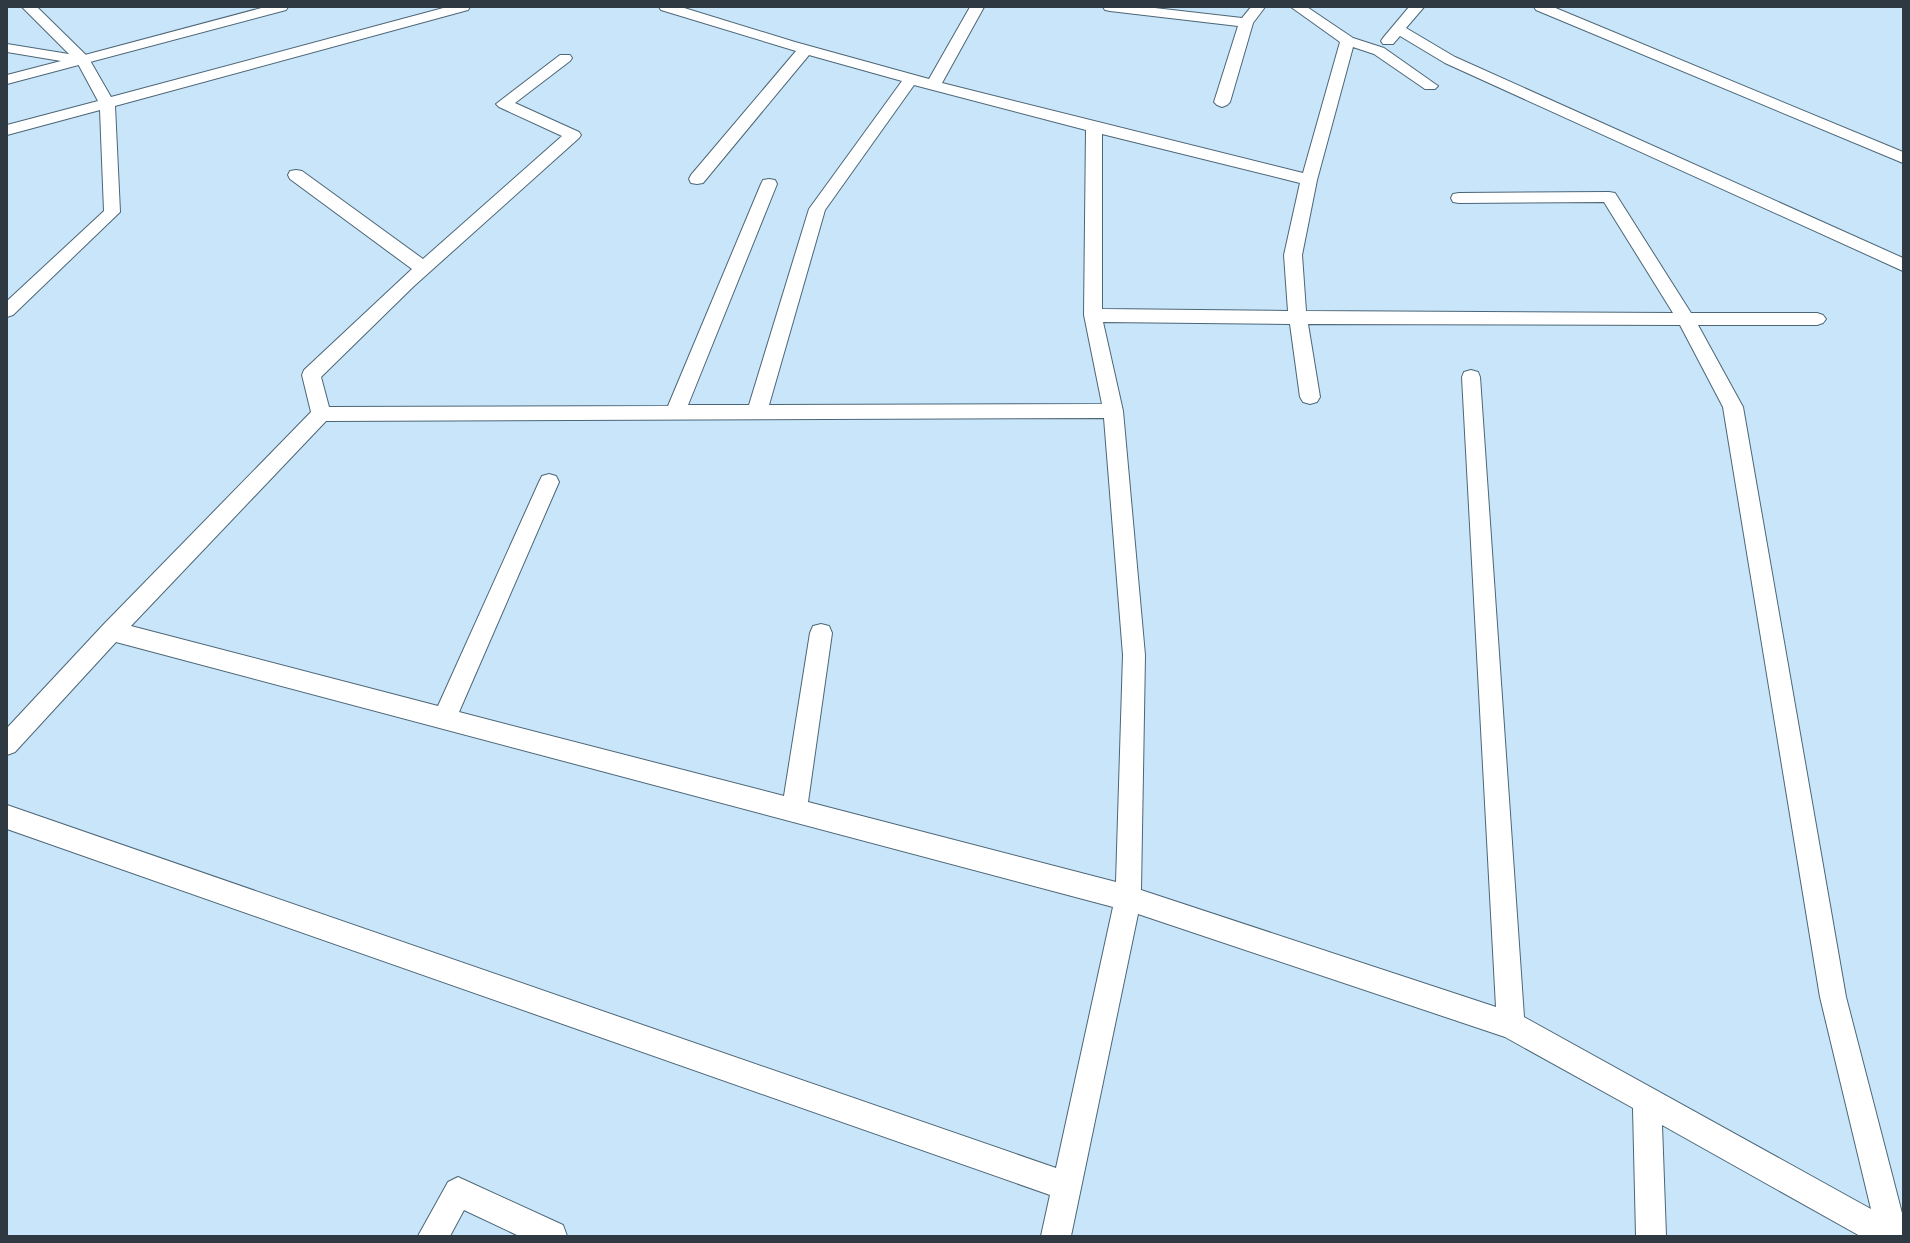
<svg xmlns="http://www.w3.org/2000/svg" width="1910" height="1243" font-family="'DejaVu Sans',sans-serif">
  <rect width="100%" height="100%" fill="#c8e5f9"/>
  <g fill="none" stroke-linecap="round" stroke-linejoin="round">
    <g stroke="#4c6677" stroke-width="2">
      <g id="street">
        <path d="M22 7H37L88 57 111 97 447 7H470L468 10 115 106 120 212 13 315 7 317V301L104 211 100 110 7 135V125L98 101 77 62Z"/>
        <path d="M659 7H681L795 42 929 79 970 7H984L942 83 1303 173 1340 42 1291 7H1307L1353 38 1384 48 1438 86 1435 89H1425L1374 54 1353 47 1317 180 1302 255 1306 311 1673 313 1604 202 1459 203 1453 202 1451 198 1453 194 1459 193 1609 192 1615 193 1691 313H1817L1823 315 1826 319 1823 323 1817 325H1698L1743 407 1846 997 1903 1217V1236H1860L1662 1125 1666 1236H1636L1633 1108 1505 1037 1138 914 1071 1236H1041L1050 1195 7 829V805L1056 1168 1113 907 116 642 15 752 7 755V728L104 624 311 412 302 375 304 370 412 269 290 179 288 175 290 171 296 170 302 171 423 259 562 136 499 107 496 104 560 55H570L572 58 570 61 515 103 579 132 581 135 579 138 414 286 321 377 329 407 668 406 761 184 763 180 769 179 775 180 777 184 688 405H749L809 209 902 81 809 55 703 183 697 184 691 183 689 179 691 175 796 51 661 10ZM914 85 1086 130 1084 315 1102 404 769 405 825 210ZM1102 134 1300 183 1284 255 1288 311 1102 309ZM1103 322 1290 324 1300 397 1303 402 1310 404 1317 402 1320 397 1308 324 1680 325 1723 407 1820 997 1871 1209 1524 1017 1480 377 1478 372 1471 370 1464 372 1462 377 1496 1007 1141 890 1145 655 1123 411ZM1104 418 1123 655 1116 882 808 802 832 633 829 626 821 624 813 626 810 633 784 796 459 712 559 482 556 476 549 474 542 476 539 482 438 706 131 626 326 421Z"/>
        <path d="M1103 7H1146L1242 18 1251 7H1265L1253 23 1230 102 1227 105 1222 107 1217 105 1214 102 1238 26 1110 11 1105 10Z"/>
        <path d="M1409 7H1424L1406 28 1455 57 1903 258V271L1445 63 1400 36 1393 44H1383L1381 41 1383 38Z"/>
        <path d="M1534 7H1553L1903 152V163L1536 10Z"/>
        <path d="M458 1177 563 1225 567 1236H519L464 1210 450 1236H418L448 1182Z"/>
      </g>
    </g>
    <g stroke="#4c6677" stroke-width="2">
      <path id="secondary" d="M265 7H288L286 10 7 84V75L61 61 7 52V44L81 56Z"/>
    </g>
    <use href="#street" fill="#fff" fill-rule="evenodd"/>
    <use href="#secondary" fill="#fff" fill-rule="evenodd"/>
  </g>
  <rect width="1910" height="1243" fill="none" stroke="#2e3941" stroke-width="16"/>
</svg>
